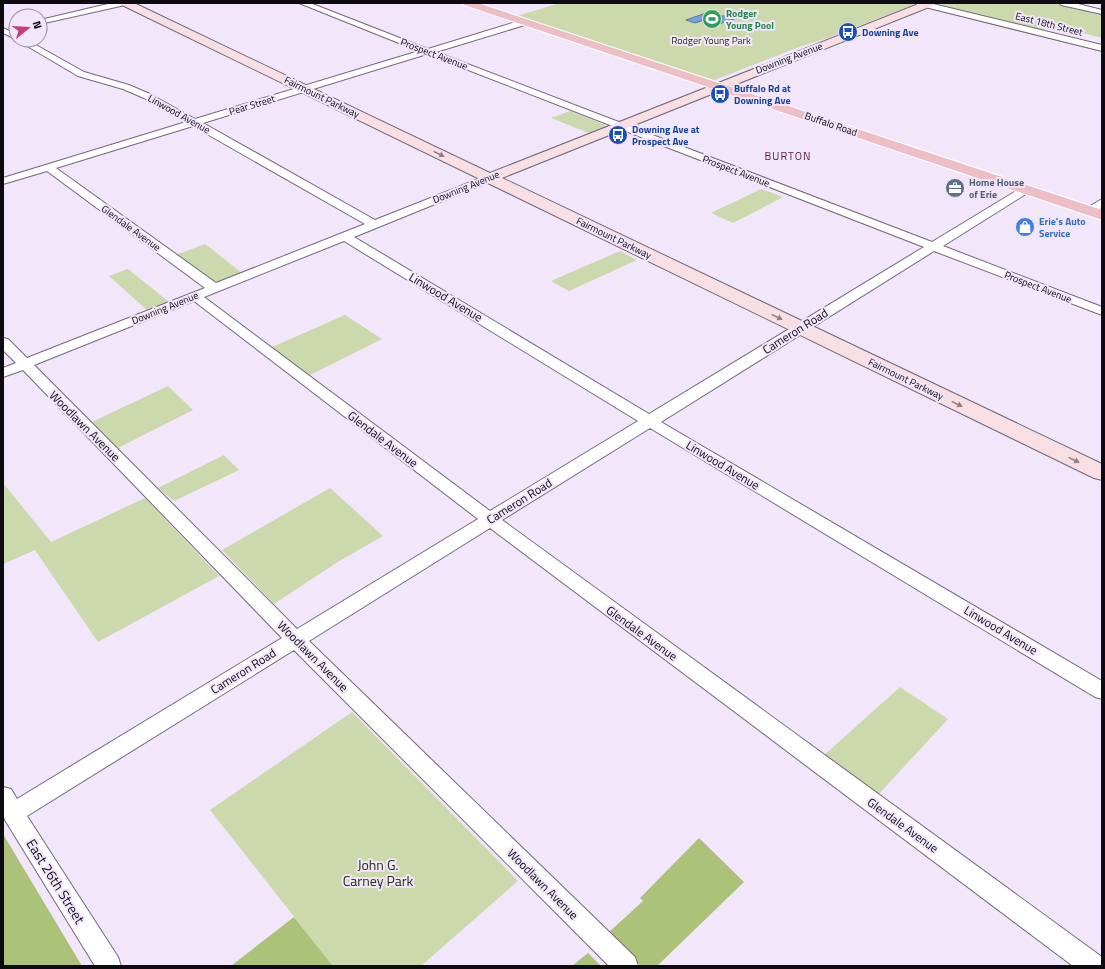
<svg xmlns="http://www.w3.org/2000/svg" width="1105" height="969" font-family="'Titillium Web',sans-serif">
  <rect width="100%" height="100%" fill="#f2e6fa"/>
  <g fill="#cbd9ad">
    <path d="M560 3H912L915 4 825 39 802 46 712 81 517 16Z"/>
    <path d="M942 3H1053L1102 14V38L1044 23 1037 27 1046 29 1043 31 942 6 943 5 940 4Z"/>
    <path d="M570 111 605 125 606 128 591 134 551 118Z"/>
    <path d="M761 189 783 197 733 223 711 213Z"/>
    <path d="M205 244 242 273 223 281H214L176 255Z"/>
    <path d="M620 251 637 260 569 291 551 281Z"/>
    <path d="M128 269 169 302 148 311 109 276Z"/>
    <path d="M345 315 382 339 308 376 270 348Z"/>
    <path d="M168 386 193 410 118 448 92 422Z"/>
    <path d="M224 455 239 470 174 501 158 488Z"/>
    <path d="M3 483 51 542 145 498 219 576 98 642 35 550 3 564Z"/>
    <path d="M330 488 383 536 336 563 274 604 222 550Z"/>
    <path d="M900 687 948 719 876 797 821 758Z"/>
    <path d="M352 712 518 881 421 966H333L210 810Z"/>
  </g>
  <g fill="#acc279">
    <path d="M3 834 82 966H3Z"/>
    <path d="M699 838 744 882 657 966H641L608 933 643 901 640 898Z"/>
    <path d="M294 917 333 966H231Z"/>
    <path d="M588 953 601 966H572Z"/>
  </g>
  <path fill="#75a3dd" stroke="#5675a0" d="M706 13C717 17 726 15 737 18L719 24 704 20 695 23 686 20Z"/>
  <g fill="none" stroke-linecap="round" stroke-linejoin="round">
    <g stroke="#73687a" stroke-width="2">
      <g id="street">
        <path d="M112 3H126L125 5 40 24V20Z"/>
        <path d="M299 3H310L428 49 522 20H528V24L436 52 932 242 1021 188H1029L1030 190 1029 192 943 246 1102 307V315L934 251 661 422 1102 681V699L1095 697 650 428 502 520 1102 957V966H1073L490 528 309 641 635 957 638 966H609L294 650 27 816 118 957 121 966H95L5 820 3 815V787L11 789 17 799 282 638 23 370 3 377V368L16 363 3 350V338L8 339 27 358 205 288 47 171 3 184V178L186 122 144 98 123 89 78 76 17 40H27L84 72 129 85 150 94 195 119 419 51ZM427 54 924 247 649 414 354 237 494 180 495 178 494 176H486L375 220 203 123ZM193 126 365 224 216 283 56 168ZM344 241 638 421 490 511 204 297ZM194 301 478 519 297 629 34 365Z"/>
        <path d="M916 3H929L1102 45V51L917 5Z"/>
        <path d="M1060 3H1074L1102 10V14L1061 5Z"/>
        <path d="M3 28 16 34V39L3 33Z"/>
        <path d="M1102 199V207L1093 213H1085L1083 211 1085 209Z"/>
      </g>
    </g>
    <g stroke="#73687a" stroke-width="2">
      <path id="secondary" d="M121 3H134L490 173 921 3H935L934 5 502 178 1102 464V480L1094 478 122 5Z"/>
    </g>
    <g stroke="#fff" stroke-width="2">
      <path id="primary" d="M463 3H478L1102 210V220L464 5Z"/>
    </g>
    <use href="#street" fill="#fff" fill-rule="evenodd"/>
    <use href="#secondary" fill="#f7dfe3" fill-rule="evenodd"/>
    <use href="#primary" fill="#eebec7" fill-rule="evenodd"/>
  </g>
  <defs><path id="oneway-solid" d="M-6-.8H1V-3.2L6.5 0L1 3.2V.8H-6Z"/></defs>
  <g fill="#8e7f84">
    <use href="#oneway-solid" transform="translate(439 154) rotate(26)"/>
    <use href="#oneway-solid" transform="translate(777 317) rotate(26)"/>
    <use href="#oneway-solid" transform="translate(957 404) rotate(26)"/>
    <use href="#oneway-solid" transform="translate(1074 460) rotate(26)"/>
  </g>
  <defs>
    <g id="stadium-disc" transform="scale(1)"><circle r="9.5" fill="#2e9e5b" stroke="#f2e6fa"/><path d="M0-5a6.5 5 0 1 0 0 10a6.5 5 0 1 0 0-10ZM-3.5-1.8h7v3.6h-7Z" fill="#fff"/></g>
    <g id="bus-disc" transform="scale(1)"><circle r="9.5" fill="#1a4fb4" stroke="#f2e6fa"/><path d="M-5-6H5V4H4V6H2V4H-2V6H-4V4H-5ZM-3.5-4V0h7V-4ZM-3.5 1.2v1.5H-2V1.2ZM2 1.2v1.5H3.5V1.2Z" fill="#fff"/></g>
    <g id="office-disc" transform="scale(1)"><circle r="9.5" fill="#5c6f8a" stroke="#f2e6fa"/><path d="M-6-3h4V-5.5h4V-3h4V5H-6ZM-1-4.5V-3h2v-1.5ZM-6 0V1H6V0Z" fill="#fff"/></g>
    <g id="shop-disc" transform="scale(1)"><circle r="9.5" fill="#3f7fe0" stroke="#f2e6fa"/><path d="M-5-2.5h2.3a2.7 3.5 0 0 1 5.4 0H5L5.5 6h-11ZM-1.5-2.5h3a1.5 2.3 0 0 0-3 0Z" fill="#fff"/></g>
  </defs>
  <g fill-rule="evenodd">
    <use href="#stadium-disc" x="712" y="19"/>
    <use href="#bus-disc" x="848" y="32"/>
    <use href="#bus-disc" x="720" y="94"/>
    <use href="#bus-disc" x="618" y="135"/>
    <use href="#office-disc" x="955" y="188"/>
    <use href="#shop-disc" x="1025" y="227"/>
  </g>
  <g text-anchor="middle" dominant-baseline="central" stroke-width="4" stroke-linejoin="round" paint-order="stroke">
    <g font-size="10" font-weight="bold" fill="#27864d" stroke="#f2e6fa" text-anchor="start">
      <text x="726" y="13">Rodger<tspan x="726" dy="12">Young Pool</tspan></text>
    </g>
    <g font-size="10" fill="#0e0a11" stroke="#f2e6fa">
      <text transform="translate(1049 24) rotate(14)">East 18th Street</text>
      <text transform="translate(434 54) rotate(21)">Prospect Avenue</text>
      <text transform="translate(789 58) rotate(-21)">Downing Avenue</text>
      <text transform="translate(322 97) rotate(26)">Fairmount Parkway</text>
      <text transform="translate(252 105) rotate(-17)">Pear Street</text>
      <text transform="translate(179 114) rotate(29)">Linwood Avenue</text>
      <text transform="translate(831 124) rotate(19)">Buffalo Road</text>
      <text transform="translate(736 171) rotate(21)">Prospect Avenue</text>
      <text transform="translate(466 187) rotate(-22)">Downing Avenue</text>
      <text transform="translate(131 228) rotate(36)">Glendale Avenue</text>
      <text transform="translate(614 238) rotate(26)">Fairmount Parkway</text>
      <text transform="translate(1038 287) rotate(21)">Prospect Avenue</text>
      <text transform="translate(165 308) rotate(-22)">Downing Avenue</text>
      <text transform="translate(906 379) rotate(26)">Fairmount Parkway</text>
    </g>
    <g font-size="10" font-weight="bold" fill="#164399" stroke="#f2e6fa" text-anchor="start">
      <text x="862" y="32">Downing Ave</text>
      <text x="734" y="88">Buffalo Rd at<tspan x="734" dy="12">Downing Ave</tspan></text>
      <text x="632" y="129">Downing Ave at<tspan x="632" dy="12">Prospect Ave</tspan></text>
    </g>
    <g font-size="10" fill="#272f10" stroke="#f2e6fa">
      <text x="711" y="40">Rodger Young Park</text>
    </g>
    <g font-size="10" font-weight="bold" fill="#4e5e75" stroke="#f2e6fa" text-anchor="start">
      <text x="969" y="182">Home House<tspan x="969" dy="12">of Erie</tspan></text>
    </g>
    <g font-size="10" font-weight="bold" fill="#366cbe" stroke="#f2e6fa" text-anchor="start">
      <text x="1039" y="221">Erie's Auto<tspan x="1039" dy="12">Service</tspan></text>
    </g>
    <g font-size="11" letter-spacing="1" fill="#5e1c37" stroke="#f2e6fa">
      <text x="788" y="156">BURTON</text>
    </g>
    <g font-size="12" fill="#0e0a11" stroke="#f2e6fa">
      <text transform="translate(446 297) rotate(31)">Linwood Avenue</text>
      <text transform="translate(795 331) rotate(-32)">Cameron Road</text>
      <text transform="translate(85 426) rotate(45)">Woodlawn Avenue</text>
      <text transform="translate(383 439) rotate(37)">Glendale Avenue</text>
      <text transform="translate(723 465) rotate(31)">Linwood Avenue</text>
      <text transform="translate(519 501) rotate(-32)">Cameron Road</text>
      <text transform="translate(1001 630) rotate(31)">Linwood Avenue</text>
      <text transform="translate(642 633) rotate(36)">Glendale Avenue</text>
      <text transform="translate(313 656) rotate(45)">Woodlawn Avenue</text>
      <text transform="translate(243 671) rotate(-32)">Cameron Road</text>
      <text transform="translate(903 825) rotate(36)">Glendale Avenue</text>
      <text transform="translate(543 884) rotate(45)">Woodlawn Avenue</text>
    </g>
    <g font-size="14" fill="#272f10" stroke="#f2e6fa">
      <text x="378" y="864">John G.<tspan x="378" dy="16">Carney Park</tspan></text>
    </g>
    <g font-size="14" fill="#0e0a11" stroke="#f2e6fa">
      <text transform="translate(56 881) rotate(58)">East 26th Street</text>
    </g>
  </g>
  <rect width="1105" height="969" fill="none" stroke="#0e0a11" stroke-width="8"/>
  <g transform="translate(28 28) rotate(72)"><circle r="19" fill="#f2e6fa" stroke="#978e9d"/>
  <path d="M0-3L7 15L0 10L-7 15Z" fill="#c53c76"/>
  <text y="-6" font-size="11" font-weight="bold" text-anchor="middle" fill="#0e0a11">N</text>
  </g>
</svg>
